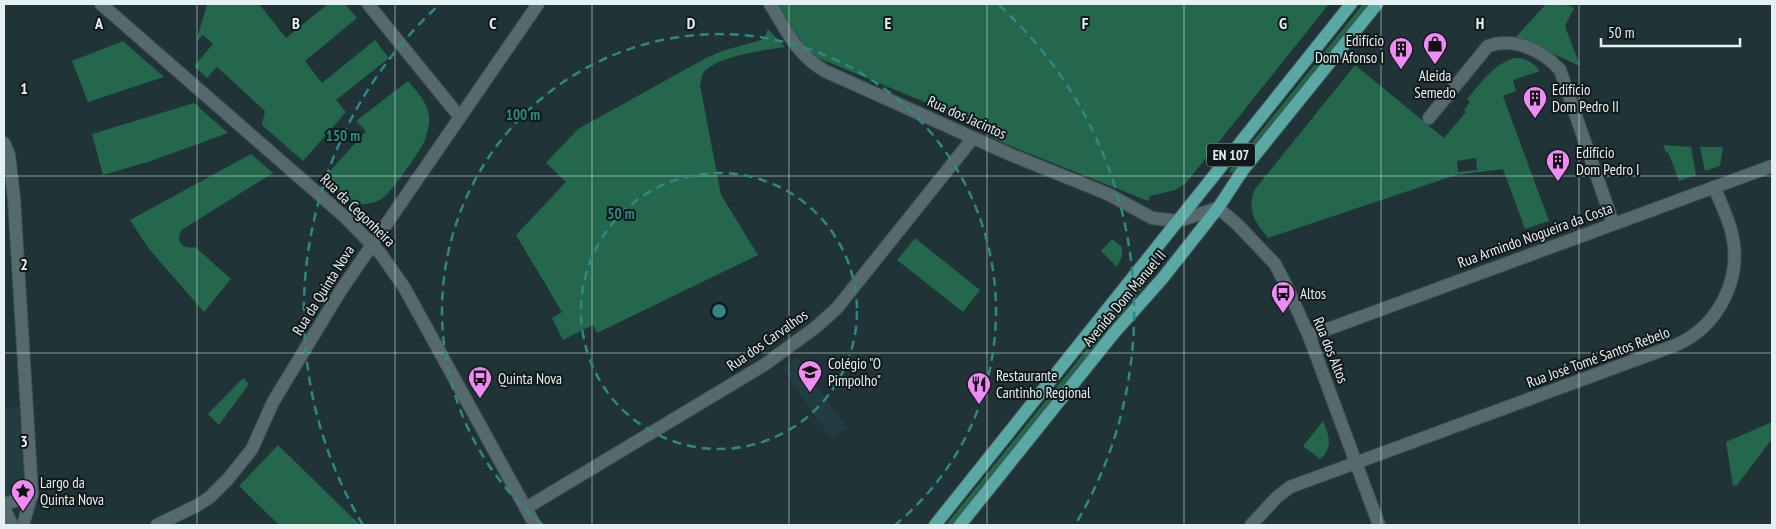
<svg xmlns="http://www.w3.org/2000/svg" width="1776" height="529" font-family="'PT Sans Narrow',sans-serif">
  <rect width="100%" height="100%" fill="#203336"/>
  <g fill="#213d42">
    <path d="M797 357 847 428 831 439 782 368Z"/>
    <path d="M24 406 26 493 4 499V408Z"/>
  </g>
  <g fill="#23674c" fill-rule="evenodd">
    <path d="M207 4H259L286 38 328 4H345L357 18 305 61 322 83 375 40 389 58 336 100 346 112 303 161 262 125 265 111 217 67 207 78 194 66 213 44 203 35 198 40 197 39Z"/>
    <path d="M776 4H1329L1186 183 1175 190 1150 196 1148 201 1003 143 927 103 816 57C799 42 788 23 776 4Z"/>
    <path d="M1363 4H1369L1233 174 1229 171Z"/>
    <path d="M1546 4H1565L1574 8 1565 26 1580 66 1516 37Z"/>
    <path d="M768 29 785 47C761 51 720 55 703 73L700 85 721 195 758 255 597 333 593 325 563 340 552 318 562 312 516 235 566 182 546 163 578 129 706 58 722 51 761 40 765 36Z"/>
    <path d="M123 41 164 77 88 102 72 61Z"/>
    <path d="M1515 58C1526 58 1533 62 1540 71L1513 80 1516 91 1503 96 1549 221 1525 229 1503 169 1456 175 1268 238C1255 222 1246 209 1255 189L1355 65 1444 138 1466 112 1464 110 1470 102 1467 99C1481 83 1493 64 1515 58ZM1476 158 1477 170 1458 172 1457 161Z"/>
    <path d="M408 81C416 91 428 102 429 116 430 125 427 134 424 142 419 153 392 191 383 198 376 203 366 205 357 204 344 201 333 188 323 179L366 131 356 121Z"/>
    <path d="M194 103 228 133 151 161 103 175 92 134Z"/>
    <path d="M1663 145 1691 147 1696 175 1679 181 1668 152 1666 153Z"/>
    <path d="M1700 147H1723L1720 166 1705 171Z"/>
    <path d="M251 154 273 173 183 229C174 239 182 250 195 247L231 279 204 312 149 249 130 220Z"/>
    <path d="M915 238 980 290 963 312 897 260Z"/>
    <path d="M1112 239 1122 247V256L1117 267 1101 251Z"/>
    <path d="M1148 273 1152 276 953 525H946Z"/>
    <path d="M243 378 249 384 219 425 208 414Z"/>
    <path d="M1323 421C1329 436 1334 447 1320 459L1303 446Z"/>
    <path d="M1772 422V439L1737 485 1733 486 1726 442Z"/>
    <path d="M278 445 360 525H279L239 486Z"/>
  </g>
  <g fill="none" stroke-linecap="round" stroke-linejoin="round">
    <g stroke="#415255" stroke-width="14">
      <g id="street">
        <path d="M101 4 346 218 380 253 404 287 535 525"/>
        <path d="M368 4 459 116"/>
        <path d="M770 4C787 31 796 54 825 71L1009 154 1108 194 1152 218 1178 221 1218 208 1237 224 1275 264 1287 287 1309 336 1379 525"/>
        <path d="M1429 118 1488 46C1513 37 1543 50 1560 70L1613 223"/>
        <path d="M4 143 9 155 14 199 32 493 23 525"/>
        <path d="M1309 336 1772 166"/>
        <path d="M4 504 32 496"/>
        <path d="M4 508 12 525"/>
        <path d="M526 508 764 365 816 327 837 308 973 138"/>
        <path d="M157 525 198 505 210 497 228 479 252 449 273 402 341 290 538 4"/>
        <path d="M1251 525 1277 497 1290 487 1676 345C1719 326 1744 277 1731 230 1727 216 1720 201 1714 187"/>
      </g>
    </g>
    <g stroke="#415255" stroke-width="14">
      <g id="primary">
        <path d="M935 525 1351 4"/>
        <path d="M960 525 1114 333 1162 279 1218 208 1243 170 1377 4"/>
      </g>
    </g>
    <use href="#street" stroke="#566a6e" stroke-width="12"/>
    <use href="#primary" stroke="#59a8a3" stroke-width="12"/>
  </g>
  <path fill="none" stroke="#e5f0f2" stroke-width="1" stroke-opacity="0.55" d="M197 4V525M395 4V525M592 4V525M789 4V525M987 4V525M1184 4V525M1381 4V525M1579 4V525M4 176H1772M4 353H1772"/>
  <g fill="none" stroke="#2f8882" stroke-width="2.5" stroke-dasharray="9 6">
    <circle cx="719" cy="311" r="138"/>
    <path d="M543 525A277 277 0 1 1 895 525"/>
    <path d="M363 525A415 415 0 0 1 439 5M999 5A415 415 0 0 1 1075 525"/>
  </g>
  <defs>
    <g id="shop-pin" transform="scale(1.25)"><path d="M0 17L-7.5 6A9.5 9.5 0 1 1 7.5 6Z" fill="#f08bf6" stroke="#11191a"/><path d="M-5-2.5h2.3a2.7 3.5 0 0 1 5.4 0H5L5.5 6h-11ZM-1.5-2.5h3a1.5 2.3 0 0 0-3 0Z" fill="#111"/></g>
    <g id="building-pin" transform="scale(1.25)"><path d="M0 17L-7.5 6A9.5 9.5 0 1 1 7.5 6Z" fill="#f08bf6" stroke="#11191a"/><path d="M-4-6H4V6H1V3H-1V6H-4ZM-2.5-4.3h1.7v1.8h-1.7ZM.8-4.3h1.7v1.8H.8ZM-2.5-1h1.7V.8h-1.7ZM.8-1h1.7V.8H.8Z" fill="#111"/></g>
    <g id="bus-pin" transform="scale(1.25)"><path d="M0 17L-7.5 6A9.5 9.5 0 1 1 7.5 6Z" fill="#f08bf6" stroke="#11191a"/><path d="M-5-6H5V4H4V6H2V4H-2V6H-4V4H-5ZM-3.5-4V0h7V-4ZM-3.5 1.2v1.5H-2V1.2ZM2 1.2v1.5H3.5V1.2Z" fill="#111"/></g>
    <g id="school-pin" transform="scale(1.25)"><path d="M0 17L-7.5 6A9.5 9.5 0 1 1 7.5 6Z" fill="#f08bf6" stroke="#11191a"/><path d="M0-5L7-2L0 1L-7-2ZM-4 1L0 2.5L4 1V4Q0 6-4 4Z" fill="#111"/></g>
    <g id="restaurant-pin" transform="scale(1.25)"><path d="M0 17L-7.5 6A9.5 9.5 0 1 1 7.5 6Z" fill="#f08bf6" stroke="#11191a"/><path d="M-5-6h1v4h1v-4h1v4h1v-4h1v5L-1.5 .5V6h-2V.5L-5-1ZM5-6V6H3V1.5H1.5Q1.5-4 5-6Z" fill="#111"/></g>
    <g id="sight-pin" transform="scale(1.25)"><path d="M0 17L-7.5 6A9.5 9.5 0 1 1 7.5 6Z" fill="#f08bf6" stroke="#11191a"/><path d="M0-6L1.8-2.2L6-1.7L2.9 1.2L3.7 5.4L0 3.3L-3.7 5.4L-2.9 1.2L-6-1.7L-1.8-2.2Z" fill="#111"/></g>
  </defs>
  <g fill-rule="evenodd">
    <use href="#shop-pin" x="1435" y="44"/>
    <use href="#building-pin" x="1401" y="49"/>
    <use href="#building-pin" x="1535" y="98"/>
    <use href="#building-pin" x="1558" y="161"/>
    <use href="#bus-pin" x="1283" y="293"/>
    <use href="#school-pin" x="810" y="372"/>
    <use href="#bus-pin" x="480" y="378"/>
    <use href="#restaurant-pin" x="979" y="384"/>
    <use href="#sight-pin" x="23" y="491"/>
  </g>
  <g text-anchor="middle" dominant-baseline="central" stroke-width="4" stroke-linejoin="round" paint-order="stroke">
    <rect fill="#11191a" stroke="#a5b0b1" stroke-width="1" x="1207" y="143.5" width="48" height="23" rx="4"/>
    <g font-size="14" font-weight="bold" fill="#e5f0f2">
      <text x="1231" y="155">EN 107</text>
    </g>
    <g font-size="15" fill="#e5f0f2" stroke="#11191a" text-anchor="start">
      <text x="1384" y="40" text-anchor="end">Edifício<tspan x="1384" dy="17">Dom Afonso I</tspan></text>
      <text x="1435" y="75" text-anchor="middle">Aleida<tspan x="1435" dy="17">Semedo</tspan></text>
      <text x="1552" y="89">Edifício<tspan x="1552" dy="17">Dom Pedro II</tspan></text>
      <text x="1576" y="152">Edifício<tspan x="1576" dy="17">Dom Pedro I</tspan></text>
      <text x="1300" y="293">Altos</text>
      <text x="828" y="363">Colégio "O<tspan x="828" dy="17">Pimpolho"</tspan></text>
      <text x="996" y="375">Restaurante<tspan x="996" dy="17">Cantinho Regional</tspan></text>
      <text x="498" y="378">Quinta Nova</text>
      <text x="40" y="482">Largo da<tspan x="40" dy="17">Quinta Nova</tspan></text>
    </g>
    <g font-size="15" fill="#e5f0f2" stroke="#11191a">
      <text transform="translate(967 117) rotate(24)">Rua dos Jacintos</text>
      <text transform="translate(358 210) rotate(44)">Rua da Cegonheira</text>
      <text transform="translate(1535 235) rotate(-20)">Rua Armindo Nogueira da Costa</text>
      <text transform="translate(323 290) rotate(-58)">Rua da Quinta Nova</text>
      <text transform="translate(1124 298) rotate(-50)">Avenida Dom Manuel II</text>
      <text transform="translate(767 340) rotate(-35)">Rua dos Carvalhos</text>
      <text transform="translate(1331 350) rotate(68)">Rua dos Altos</text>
      <text transform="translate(1598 357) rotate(-20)">Rua José Tomé Santos Rebelo</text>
    </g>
  </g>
  <g font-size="16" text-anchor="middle" font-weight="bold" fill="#e5f0f2" stroke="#11191a" stroke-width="4" stroke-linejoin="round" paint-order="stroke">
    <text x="99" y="29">A</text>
    <text x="296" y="29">B</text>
    <text x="493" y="29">C</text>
    <text x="691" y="29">D</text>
    <text x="888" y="29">E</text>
    <text x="1085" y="29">F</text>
    <text x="1283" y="29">G</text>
    <text x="1480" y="29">H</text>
    <text x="24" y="94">1</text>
    <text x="24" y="270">2</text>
    <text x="24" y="447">3</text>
  </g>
  <circle cx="719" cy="311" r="8" fill="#2f8882" stroke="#11191a" stroke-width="2.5"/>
  <g font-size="15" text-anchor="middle" font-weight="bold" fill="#2f8882" stroke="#11191a" stroke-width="4" stroke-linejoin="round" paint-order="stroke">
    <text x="523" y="120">100 m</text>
    <text x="343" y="141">150 m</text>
    <text x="621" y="219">50 m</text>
  </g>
  <rect width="1776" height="529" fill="none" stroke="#e5f0f2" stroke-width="10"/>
  <path d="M1601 38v8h139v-8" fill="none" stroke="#e5f0f2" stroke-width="2.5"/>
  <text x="1608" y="38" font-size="15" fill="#e5f0f2" stroke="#11191a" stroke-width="4" paint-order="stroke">50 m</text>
</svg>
